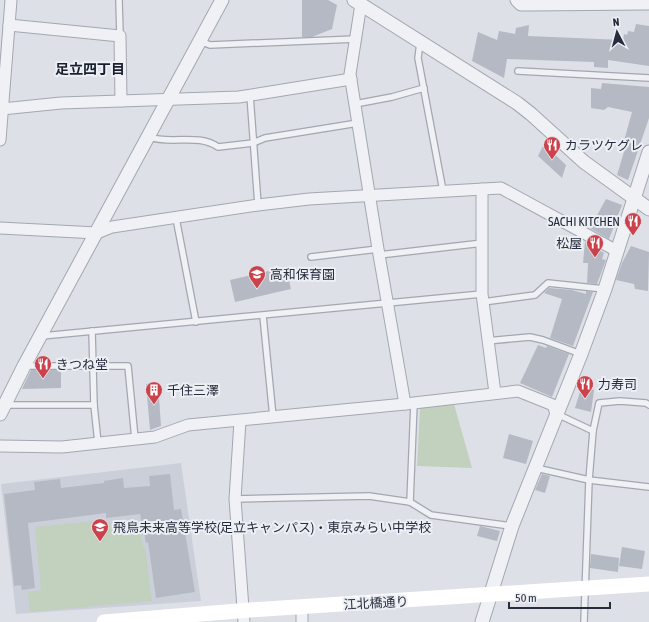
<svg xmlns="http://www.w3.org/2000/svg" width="649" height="622" font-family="'Asap Condensed','Noto Sans JP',sans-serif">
  <rect width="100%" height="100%" fill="#dde0e7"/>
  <path fill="#cbcfd9" d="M181 463 201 601 16 614 1 484Z"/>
  <g fill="#c2d0be">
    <path d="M454 404 472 468 417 466 420 407Z"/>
    <path d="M103 520 104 524 138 521 143 547H145L152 601 30 612 28 592 41 590 35 527Z"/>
  </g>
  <g fill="#b4b9c3">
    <path d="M302 0H328L337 5 332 29 312 37H302Z"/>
    <path d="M636 24 649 26V66L608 60V68L594 67V62L507 59 504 78 472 61 478 32 497 40 499 31 515 34 516 28 529 25 528 36 623 40 624 34 627 35 628 31 634 32Z"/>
    <path d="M602 83 649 87V118L628 180 617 175 627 142 624 141 632 112 608 107 604 110 591 108V88L601 89Z"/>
    <path d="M544 144 566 165 562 178 538 156Z"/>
    <path d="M606 199 622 205 609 239 590 228Z"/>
    <path d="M585 242 604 253 602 259 606 260 597 284 587 283 588 263H583Z"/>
    <path d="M631 246 649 252 648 291 635 289 634 284 616 280 622 263Z"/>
    <path d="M286 267 291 289 235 302 230 280Z"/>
    <path d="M549 288 572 290 586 294V291L593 292 573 346 550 338 562 299 544 293Z"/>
    <path d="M538 345 546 348 547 346 569 354 552 397 520 383Z"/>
    <path d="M31 370H61V388L22 389Z"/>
    <path d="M158 383 161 426 150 430 146 384Z"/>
    <path d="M582 385 594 390 591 412 575 408Z"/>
    <path d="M509 434 533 441 526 464 503 458Z"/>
    <path d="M170 474 174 510 181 509 195 592 156 598 148 542 146 543 140 514 106 518V513L28 523 35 588 22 590 21 585 14 586 4 494 35 490 34 482 60 479 61 488 104 483V481L123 478 124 488 150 486 149 476Z"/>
    <path d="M542 474 550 476 545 493 535 490Z"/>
    <path d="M480 526 500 531 497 541 477 536Z"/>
    <path d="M622 547 645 551 642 569 619 566Z"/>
    <path d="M591 554 619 558 618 572 590 568Z"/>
  </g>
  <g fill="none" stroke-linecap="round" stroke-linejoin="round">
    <g stroke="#a3a7b1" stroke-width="8">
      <g id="service">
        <path d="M119 0 120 36"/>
        <path d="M200 41 210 45 356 39"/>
        <path d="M420 43 418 58 443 191"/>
        <path d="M518 71 649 78"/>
        <path d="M250 95 258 205"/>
        <path d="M355 104 392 97 424 88"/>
        <path d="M149 137C171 145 198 133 218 147L253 143 265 138 358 123"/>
        <path d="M176 218 196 322"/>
        <path d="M379 255 483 243"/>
        <path d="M311 257 378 249"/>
        <path d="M483 302 535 295 548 283 604 289"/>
        <path d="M263 316 273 417"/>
        <path d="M92 331 94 405 98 443"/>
        <path d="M42 336 482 294"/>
        <path d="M487 341 530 337 543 340 581 354"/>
        <path d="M24 366H128L135 439"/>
        <path d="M5 405H94"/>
        <path d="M557 414 593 431 589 480 584 622"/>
        <path d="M593 431 599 403 620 401 646 403 649 405"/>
        <path d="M536 468 589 480 649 487"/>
        <path d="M235 499 369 496 410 502 431 515 511 526"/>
        <path d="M410 502 414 403"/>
      </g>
    </g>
    <g stroke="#a3a7b1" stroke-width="13">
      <g id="minor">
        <path d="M361 4 350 74 378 249 405 404"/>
        <path d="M9 25 120 36 121 101"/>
        <path d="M2 109 61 103 239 97 351 79"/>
        <path d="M0 140 11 0"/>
        <path d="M482 189V294L495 393"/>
        <path d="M0 228 97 233 112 227 258 205 309 199 501 188 617 251"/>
        <path d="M240 421 235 499 244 622"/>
        <path d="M0 446 62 447 155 437 188 425 405 404 518 391 553 405 556 414"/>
        <path d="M302 607V622"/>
      </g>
    </g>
    <g stroke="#a3a7b1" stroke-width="15">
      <g id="tertiary">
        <path d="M354 0 517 103 531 114 584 162 649 209"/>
        <path d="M517 0 521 4H528L649 3"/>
        <path d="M0 414 24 366 222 0"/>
        <path d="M482 622 512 526 581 354 605 289 649 152"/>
      </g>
    </g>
    <use href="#service" stroke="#f0f1f5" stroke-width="5.5"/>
    <use href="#minor" stroke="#f0f1f5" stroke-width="11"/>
    <use href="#tertiary" stroke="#f0f1f5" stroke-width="13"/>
    <path stroke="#fff" stroke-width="15" d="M104 622 250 610 649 584"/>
  </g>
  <defs>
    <g id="restaurant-pin" transform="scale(0.9)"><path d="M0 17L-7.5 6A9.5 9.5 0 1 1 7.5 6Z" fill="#cb424d" stroke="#eceff4"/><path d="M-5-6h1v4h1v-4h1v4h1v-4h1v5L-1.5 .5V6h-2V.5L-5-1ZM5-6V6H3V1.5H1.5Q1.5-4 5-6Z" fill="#fff"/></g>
    <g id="school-pin" transform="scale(0.9)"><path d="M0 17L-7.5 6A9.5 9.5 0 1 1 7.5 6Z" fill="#cb424d" stroke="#eceff4"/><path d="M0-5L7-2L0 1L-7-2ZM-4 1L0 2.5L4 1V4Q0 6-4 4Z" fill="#fff"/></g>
    <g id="building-pin" transform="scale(0.9)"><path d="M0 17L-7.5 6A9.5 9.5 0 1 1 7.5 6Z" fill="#cb424d" stroke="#eceff4"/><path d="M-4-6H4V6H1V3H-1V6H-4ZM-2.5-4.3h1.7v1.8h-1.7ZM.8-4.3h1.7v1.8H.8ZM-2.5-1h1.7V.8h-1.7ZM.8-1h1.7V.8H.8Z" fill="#fff"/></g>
  </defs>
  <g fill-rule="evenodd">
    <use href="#restaurant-pin" x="552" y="145"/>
    <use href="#restaurant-pin" x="633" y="221"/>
    <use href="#restaurant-pin" x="595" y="243"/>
    <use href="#school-pin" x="257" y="274"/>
    <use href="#restaurant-pin" x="43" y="364"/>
    <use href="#restaurant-pin" x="585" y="384"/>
    <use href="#building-pin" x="154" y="390"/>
    <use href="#school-pin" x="100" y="527"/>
  </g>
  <g text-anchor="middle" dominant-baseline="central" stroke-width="4" stroke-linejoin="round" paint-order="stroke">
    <g font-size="13" fill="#272d3d" stroke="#eceff4" text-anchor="start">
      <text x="565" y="145">カラツケグレ</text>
      <text x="620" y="221" text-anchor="end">SACHI KITCHEN</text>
      <text x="582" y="243" text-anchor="end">松屋</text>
      <text x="270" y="274">高和保育園</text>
      <text x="56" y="364">きつね堂</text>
      <text x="598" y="384">力寿司</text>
      <text x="167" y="390">千住三澤</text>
      <text x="113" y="527">飛鳥未来高等学校(足立キャンパス)・東京みらい中学校</text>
    </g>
    <g font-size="13" fill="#272d3d" stroke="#eceff4">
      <text transform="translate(376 603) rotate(-3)">江北橋通り</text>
    </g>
    <g font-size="14" font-weight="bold" fill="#191f2d" stroke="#eceff4">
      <text x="90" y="69">足立四丁目</text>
    </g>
  </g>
  <g transform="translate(617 32) rotate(354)" stroke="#eceff4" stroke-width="3" paint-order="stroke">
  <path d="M0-3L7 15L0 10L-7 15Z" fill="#272d3d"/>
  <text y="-6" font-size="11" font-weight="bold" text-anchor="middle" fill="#272d3d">N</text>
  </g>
  <path d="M509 602v6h101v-6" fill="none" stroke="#272d3d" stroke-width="2"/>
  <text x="515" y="602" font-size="12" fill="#272d3d" stroke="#eceff4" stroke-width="3" paint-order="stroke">50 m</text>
</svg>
